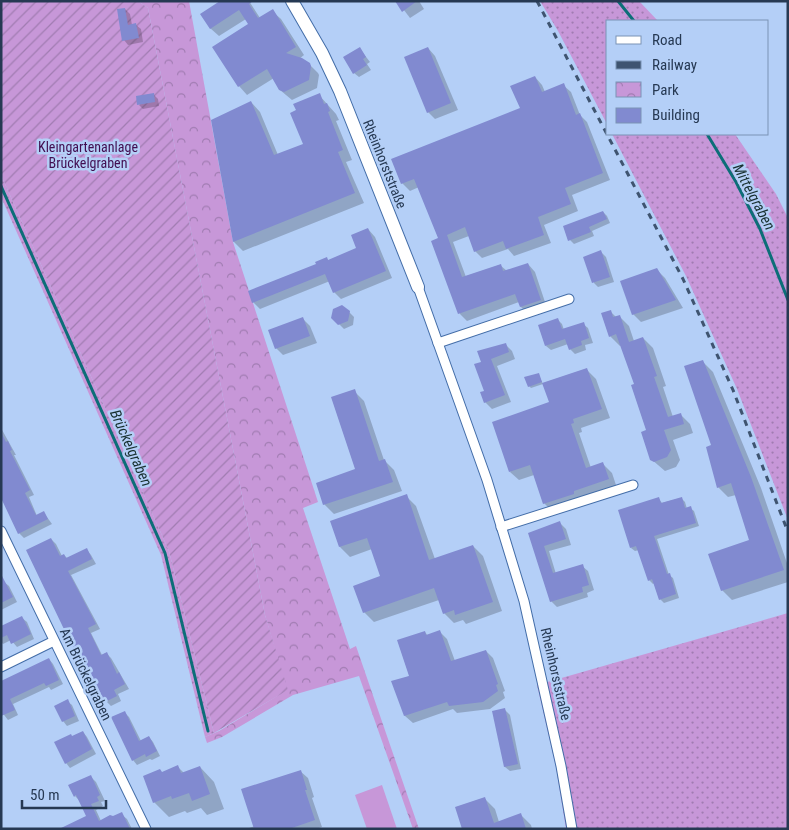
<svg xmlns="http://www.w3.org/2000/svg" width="789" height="830" font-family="'Roboto Condensed',sans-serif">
  <defs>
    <pattern id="grass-dots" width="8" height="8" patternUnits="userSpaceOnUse" patternTransform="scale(1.25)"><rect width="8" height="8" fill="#c797d8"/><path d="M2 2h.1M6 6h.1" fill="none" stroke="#a17cb2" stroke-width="1.8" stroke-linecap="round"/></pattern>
    <pattern id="park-crowns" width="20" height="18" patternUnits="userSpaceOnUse" patternTransform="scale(1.25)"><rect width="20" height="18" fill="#c797d8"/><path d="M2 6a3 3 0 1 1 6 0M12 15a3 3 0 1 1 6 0" fill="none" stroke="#a17cb2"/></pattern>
    <pattern id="garden-furrows" width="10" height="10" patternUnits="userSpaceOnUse" patternTransform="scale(1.25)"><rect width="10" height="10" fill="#c797d8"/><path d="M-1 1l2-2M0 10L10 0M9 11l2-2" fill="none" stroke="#a17cb2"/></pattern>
  </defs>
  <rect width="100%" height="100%" fill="#b4cff7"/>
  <g fill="url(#grass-dots)">
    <path d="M540 1H639L658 21H608V126L558 31Z"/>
    <path d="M612 134H735L776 194 788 218V520L737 389 686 276Z"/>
    <path d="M1 175 169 551 214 733 205 737 161 555 1 197Z"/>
    <path d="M788 613V829H566L556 767 537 685Z"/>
  </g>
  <path fill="url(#park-crowns)" d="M138 1H189L233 242 318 502 303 508 350 649 356 646 419 829H413L359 676 293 695 222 737 207 743 205 737 219 731 287 690 265 615 148 8Z"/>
  <path fill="url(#garden-furrows)" d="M1 1H138L148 8 265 615 288 690 214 733 169 551 1 175Z"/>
  <path fill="#c797d8" d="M382 785 397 829H367L355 795Z"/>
  <g fill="#0003">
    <path d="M249 1 260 18 272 11 281 19 304 55 299 59 309 64 318 73 319 75 317 88 292 100 280 90 274 78 247 95 239 86 250 25 246 19 219 36 210 28Z"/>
    <path d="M397 1H419L424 9 410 18Z"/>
    <path d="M125 9 130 14 132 25H136L141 29 143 42 128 45 124 40Z"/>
    <path d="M428 48 435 56 458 110 435 119 428 112Z"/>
    <path d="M360 49 370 62 367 64 371 70 359 77 354 73Z"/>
    <path d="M535 77 542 85 545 92 563 85 571 92 580 115 587 122 610 180 572 195 578 211 544 225 551 243 514 256 508 249 482 258 475 251 469 236 453 242 466 277 500 265 507 271 528 264 535 272 547 308 528 314 521 307 519 302 467 321 460 314 432 242 439 239 419 187 410 191 402 183 521 109Z"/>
    <path d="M153 94 158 99 159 106 143 109 139 105Z"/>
    <path d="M319 95 336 114 339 120 336 121 352 160 346 162 364 203 243 251 234 242 212 121 251 102 260 112 278 155 305 144 297 111Z"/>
    <path d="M603 212 607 216 610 223 592 231 594 236 574 244 570 240Z"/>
    <path d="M368 229 375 237 392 278 341 299 334 292 330 281 260 309 253 302 327 259 329 261 358 249Z"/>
    <path d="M601 252 606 257 614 282 598 287 594 283 585 258Z"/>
    <path d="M656 269 665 278 683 308 641 322 633 314Z"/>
    <path d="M610 311 616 317 619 316 629 326 634 341 643 338 653 348 666 386 663 387 673 417 680 414 690 424 693 433 673 440 680 460 676 467 665 471 651 459 648 431 636 385 622 345 620 346 610 336Z"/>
    <path d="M349 312 354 317 353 325 344 329 333 318Z"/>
    <path d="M303 319 310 326 317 343 283 355 276 348Z"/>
    <path d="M558 320 562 324 564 330 583 324 588 328 593 343 585 345 586 350 575 354 570 349 568 344 551 350 546 346Z"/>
    <path d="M505 344 512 351 515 359 497 366 511 402 492 409 485 402 482 362Z"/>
    <path d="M703 362 713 372 761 488 788 566V582L732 600 722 590 751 541 736 495 728 497 718 487Z"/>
    <path d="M587 370 596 379 610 418 581 428 582 432 579 433 591 468 603 464 612 473 617 488 553 512 544 503 534 475 519 480 510 472 550 403Z"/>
    <path d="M538 374 543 384 531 388 529 386Z"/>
    <path d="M354 391 364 401 384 460 394 470 402 491 334 514 324 504 357 470Z"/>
    <path d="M1 428 16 455H14L34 495 29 497 37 516 44 513 52 524 24 538 19 533 1 494Z"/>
    <path d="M406 496 416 506 435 559 473 546 483 556 502 611 466 624 463 620 454 623 444 613 439 600 374 622 364 612 382 577 372 549 350 557 340 547 332 522Z"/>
    <path d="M681 498 685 502 687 509 690 508 694 511 699 526 657 539 669 575 673 578 679 598 664 603 660 599 655 583 653 584 649 580 639 550 635 551 631 548 659 499 662 503Z"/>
    <path d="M560 523 566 529 571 545 549 551 556 574 582 566 588 571 594 590 587 593 588 597 557 607 551 601 530 534Z"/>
    <path d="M51 539 56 544 62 556 64 555 68 559 87 550 91 555 96 564 71 575 100 629 91 633 102 655 106 653 111 658 129 689 118 694 121 701 111 706 105 700 103 702 98 697Z"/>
    <path d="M4 582 9 586 17 602 1 610V583Z"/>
    <path d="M22 618 27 622 34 639 17 647 11 640 3 644 1 642V628Z"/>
    <path d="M425 632 428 636 440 632 447 639 455 661 486 651 493 658 505 691 503 692 505 698 490 709 457 713 453 709 413 723 405 716 393 682 410 676Z"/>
    <path d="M49 659 53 664 63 684 51 690 49 687 13 704 18 715 8 720 1 711V682Z"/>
    <path d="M67 701 72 705 79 721 67 726 63 721Z"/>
    <path d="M505 710 510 715 521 769 510 771 505 767Z"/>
    <path d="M124 712 129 717 141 741 149 737 153 742 160 756 152 760 150 759 137 765 133 760Z"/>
    <path d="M83 732 87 737 96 754 70 768 66 763 72 737Z"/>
    <path d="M178 767 184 773 200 767 214 782 224 809 207 815 201 808 187 813 185 811 169 817 154 802 163 773Z"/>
    <path d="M300 771 308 778 314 797 312 798 322 827 316 829H246L255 826Z"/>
    <path d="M90 776 96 782 105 801 101 802 103 806 96 810 101 821 121 814 127 819 132 829H73L88 817 80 801 75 796Z"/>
    <path d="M485 799 495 809 499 822 521 815 531 825 532 829H464Z"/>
  </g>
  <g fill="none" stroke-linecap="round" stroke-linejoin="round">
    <g stroke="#0c6e78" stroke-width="3">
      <path d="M618 1 634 21"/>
      <path d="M707 134 736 182 760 229 788 300"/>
      <path d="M1 186 165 553 208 731"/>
    </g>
  </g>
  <g fill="#818ad0">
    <path d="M220 1H253L249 4 258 18 273 9 296 47 286 53 302 58 310 63 311 66 309 80 284 92 279 90 267 69 238 87 212 47 248 24 239 10 210 29 200 14Z"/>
    <path d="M395 1H417L402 12Z"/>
    <path d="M125 8 128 25 136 23 139 38 122 41 117 9Z"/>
    <path d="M360 47 366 57 363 59 367 65 353 74 343 57Z"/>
    <path d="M428 47 451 103 427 113 404 57Z"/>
    <path d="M535 76 542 92 564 83 576 115 580 113 603 173 565 188 571 204 538 217 544 235 506 249 503 241 474 252 465 227 447 235 462 277 501 264 503 271 528 263 541 300 520 307 515 294 458 314 431 241 438 238 414 179 401 184 391 159 520 108 510 86Z"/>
    <path d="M154 93 155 102 137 105 136 96Z"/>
    <path d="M320 93 324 104 327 103 330 111 328 112 343 150 338 152 355 193 233 242 211 120 251 101 274 155 303 144 290 113 296 110 293 104Z"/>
    <path d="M603 211 607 219 589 227 591 232 568 241 563 226Z"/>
    <path d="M368 228 386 271 333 293 325 274 252 303 248 291 316 264 315 262 327 257 328 260 356 248 351 235Z"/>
    <path d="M601 250 610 277 592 283 583 257Z"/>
    <path d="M657 268 676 300 632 315 620 281Z"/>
    <path d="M342 305 350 311 348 321 338 325 331 318 333 309Z"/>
    <path d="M611 310 613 317 620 315 629 342 643 337 657 376 654 377 668 417 681 413 684 424 664 430 671 450 667 457 654 462 650 460 641 432 646 430 631 385 634 384 616 334 609 337 601 313Z"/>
    <path d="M303 317 310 336 275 349 268 330Z"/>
    <path d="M558 318 562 329 584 322 589 338 581 341 582 345 569 350 565 339 545 346 538 325Z"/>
    <path d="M506 343 509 352 491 359 505 395 484 403 480 392 484 391 474 364 481 362 477 351Z"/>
    <path d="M703 360 751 477 784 570 721 591 708 554 749 540 731 483 717 488 706 447 711 445 684 366Z"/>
    <path d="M587 368 602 409 573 419 574 423 571 424 586 468 603 462 609 479 574 491V494L543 504 530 465 509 472 492 422 549 402 542 383Z"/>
    <path d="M539 373 542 382 528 387 524 377Z"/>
    <path d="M355 389 379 461 385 459 393 482 323 505 316 483 355 469 331 397Z"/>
    <path d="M1 432 6 442 8 441 12 450 10 451 30 490 25 493 36 515 44 511 48 519 18 534 1 498Z"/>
    <path d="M407 494 429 560 473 545 493 602 455 615 454 610 443 614 434 588 363 613 353 586 380 576 367 538 339 547 330 521Z"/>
    <path d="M659 497 661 503 682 497 685 508 691 506 696 523 654 536 667 574 670 573 676 594 659 600 652 579 648 581 636 546 630 548 618 510Z"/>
    <path d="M560 521 566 539 544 546 553 573 583 564 589 585 582 587 583 592 550 602 528 533Z"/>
    <path d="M51 538 60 556 64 554 66 558 87 548 92 559 68 571 96 624 88 628 101 655 107 652 117 674 119 672 125 684 114 690 117 696 105 702 102 696 97 698 26 550Z"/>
    <path d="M1 574 13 597 1 603Z"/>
    <path d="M22 616 31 634 11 644 7 635 1 638V626Z"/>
    <path d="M440 630 451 661 486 650 498 684 496 685 498 691 483 702 449 706 447 702 404 716 391 681 409 676 397 640 425 631 426 635Z"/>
    <path d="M49 658 59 680 46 686 44 683 10 699 15 710 1 716V681Z"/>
    <path d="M68 699 75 716 62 722 54 706Z"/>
    <path d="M505 708 518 764 504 767 492 711Z"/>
    <path d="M125 711 139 741 149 736 157 751 146 757 145 754 132 761 111 717Z"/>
    <path d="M83 731 92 749 65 764 54 742 71 734 72 736Z"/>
    <path d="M178 765 181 773 200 766 210 794 192 801 189 793 172 799 171 796 153 803 143 776 160 769 162 772Z"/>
    <path d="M301 770 307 790H305L315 820 289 829H254L241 789Z"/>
    <path d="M91 775 100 795 97 797 99 801 91 804 99 821 110 815 113 816 122 812 130 829H59L86 816 76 795 74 797 68 785Z"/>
    <path d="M485 797 494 823 521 813 526 829H462L455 807Z"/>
  </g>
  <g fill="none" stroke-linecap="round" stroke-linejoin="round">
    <g stroke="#436da8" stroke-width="11">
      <g id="street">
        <path d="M418 287 487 480 524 601 561 766 572 829"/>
        <path d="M438 343 569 299"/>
        <path d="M501 527 633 485"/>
        <path d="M1 531 146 829"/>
        <path d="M1 667 54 641"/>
      </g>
    </g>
    <g stroke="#436da8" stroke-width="14">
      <path id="secondary" d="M292 1 322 53 340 91 418 287"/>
    </g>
    <use href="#street" stroke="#fff" stroke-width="9"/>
    <use href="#secondary" stroke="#fff" stroke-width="12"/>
    <path stroke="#3f5470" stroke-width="3" stroke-dasharray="6 6" stroke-linecap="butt" d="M537 1 683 279 733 390 788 532"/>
  </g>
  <g text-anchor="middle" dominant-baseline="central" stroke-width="5" stroke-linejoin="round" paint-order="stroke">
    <g font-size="14" fill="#420e51" stroke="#b4cff7">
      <text x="88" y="147">Kleingartenanlage<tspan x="88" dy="16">Brückelgraben</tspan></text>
    </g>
    <g font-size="14" fill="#263953" stroke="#b4cff7">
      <text transform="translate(385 164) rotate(68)">Rheinhorststraße</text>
      <text transform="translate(86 674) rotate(64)">Am Brückelgraben</text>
      <text transform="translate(556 674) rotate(77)">Rheinhorststraße</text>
    </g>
    <g font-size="15" font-style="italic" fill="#183030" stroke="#b4cff7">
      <text transform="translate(754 197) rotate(62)">Mittelgraben</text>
      <text transform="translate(131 448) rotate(66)">Brückelgraben</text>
    </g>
  </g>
  <rect width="789" height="830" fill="none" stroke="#263953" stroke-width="5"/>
  <rect x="606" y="20" width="162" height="115" fill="#b4cff7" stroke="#7b93b5"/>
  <rect x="616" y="36" width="25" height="8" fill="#ffffff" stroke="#7b93b5"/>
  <text x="652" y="45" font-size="15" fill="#263953">Road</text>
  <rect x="616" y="61" width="25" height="8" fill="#3f5470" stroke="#7b93b5"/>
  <text x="652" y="70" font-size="15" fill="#263953">Railway</text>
  <rect x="616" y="82" width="25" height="15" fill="url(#park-crowns)" stroke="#7b93b5"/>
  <text x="652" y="95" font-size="15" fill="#263953">Park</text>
  <rect x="616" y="108" width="25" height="15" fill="#818ad0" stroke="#7b93b5"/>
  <text x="652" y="120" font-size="15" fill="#263953">Building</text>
  <path d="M22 800v8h84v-8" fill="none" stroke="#263953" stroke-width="2.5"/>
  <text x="30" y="800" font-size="15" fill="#263953" stroke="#b4cff7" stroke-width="4" paint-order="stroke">50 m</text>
</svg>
